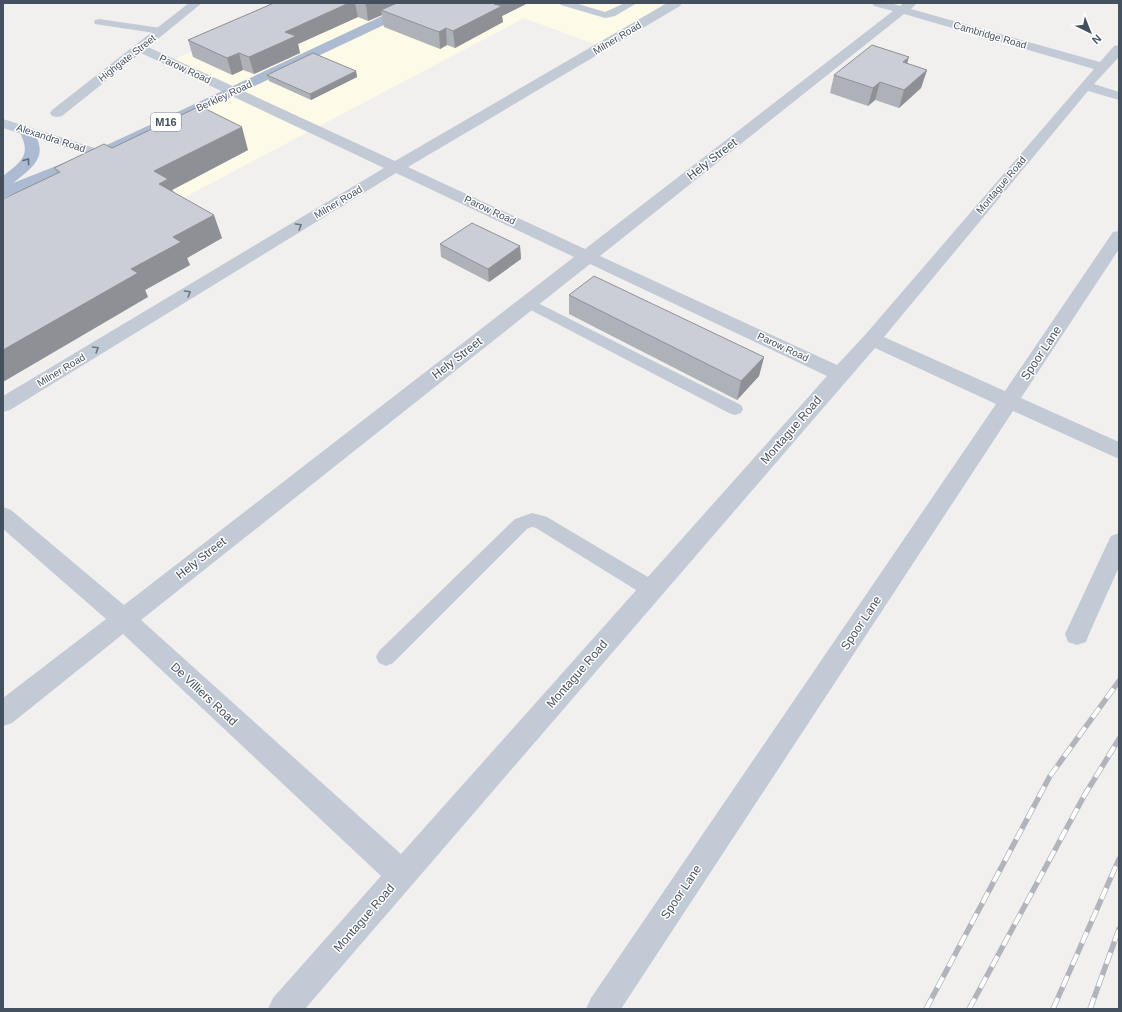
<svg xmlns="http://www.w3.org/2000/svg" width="1122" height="1012" font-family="Helvetica,sans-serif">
  <rect width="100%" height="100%" fill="#f2f0ef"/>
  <path fill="#fefae8" d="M303 3H676L602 47 524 18 73 256 3 212V193L233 92 168 62Z"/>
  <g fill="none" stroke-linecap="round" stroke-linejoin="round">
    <g fill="#c2cad6" fill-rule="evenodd">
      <path d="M559 3H575L605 12 625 3H637L615 16 605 18 561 5Z"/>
      <path d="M99 19 161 28 166 31 161 34 95 24 94 22 95 20Z"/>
      <path d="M528 298 741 405 743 409 741 413 735 415 729 413 523 306 521 303 523 300Z"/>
      <path d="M532 513 547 517 658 583 661 589 658 595 651 597 644 595 536 528 532 527 527 529 393 663 386 666 379 663 376 657 379 651 515 519Z"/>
    </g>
    <g fill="#c2cad6" fill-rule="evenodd">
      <path d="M189 3H202L148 47 395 161 667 3H682L680 6 408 167 585 249 893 11 874 6 872 3H891L900 6 903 3H917L911 9 1100 62 1114 46 1119 45V57L1094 84 1119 92V100L1088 91 884 337 1005 391 1113 232 1119 231V249L1021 398 1119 442V459L1013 411 621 1009H586L591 998 996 404 875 348 305 1009H268L273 998 381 876 123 634 12 723 3 726V698L106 619 3 529V507L11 510 124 605 574 257 396 173 10 410 3 412V396L384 168 141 53 62 116 57 117 52 116 50 113 52 110ZM904 14 1094 69 865 335 837 365 600 256ZM590 264 827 376 401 854 141 620Z"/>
      <path d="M1119 533V567L1089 634 1086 642 1077 645 1068 642 1065 634 1108 542 1111 536Z"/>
    </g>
    <path fill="#c0cada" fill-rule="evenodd" d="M3 119 104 151 106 154 104 157 99 158 94 157 3 128Z"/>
    <path fill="#acbbd1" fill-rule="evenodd" d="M410 3H426L424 6 104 157 3 198V176C22 161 32 155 19 131L21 128 26 127 31 128C50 155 35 166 13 183L94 151Z"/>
    <g stroke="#b1b4bb" stroke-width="5.5">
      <g id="rail">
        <path d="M926 1009 1050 776 1119 681"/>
        <path d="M969 1009 1084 796 1119 739"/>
        <path d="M1053 1009 1119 859"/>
        <path d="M1090 1009 1119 929"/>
      </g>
    </g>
    <use href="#rail" stroke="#fff" stroke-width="4" stroke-dasharray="12" stroke-linecap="butt"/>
  </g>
  <g fill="#afb1b8">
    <path d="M274 3H528L502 16 503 22 455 48 447 45 440 49 384 27 382 15 368 21 358 17 298 44 300 53 254 74 243 70 232 75 193 57 188 40Z"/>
    <path d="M907 64 927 70 921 88 899 108 875 100 868 106 830 93 834 75Z"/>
    <path d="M356 71 357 77 311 100 269 81 267 75Z"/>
    <path d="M112 148 248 150 172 190 173 191 222 238 187 258 190 265 145 290 148 297 57 174 54 168Z"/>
    <path d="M440 244 520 246 521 259 489 282 441 257Z"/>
    <path d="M569 295 764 357 759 376 737 400 569 314Z"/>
  </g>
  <g fill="#8e9096">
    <path d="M349 3H355L358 17 298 44 300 53 254 74 249 57 285 32Z"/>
    <path d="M369 3H407L381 10 382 15 368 21 366 4Z"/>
    <path d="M496 3H528L502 16 503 22 455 48 453 31Z"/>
    <path d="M446 28 447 45 440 49 439 32Z"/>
    <path d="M239 53 243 70 232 75 227 58Z"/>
    <path d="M909 57 904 75 903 62Z"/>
    <path d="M927 70 921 88 899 108 904 90Z"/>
    <path d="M356 71 357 77 311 100 310 94Z"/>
    <path d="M880 82 875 100 868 106 873 88Z"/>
    <path d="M242 127 248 150 172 190 177 202 168 207 154 171Z"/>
    <path d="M214 215 222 238 187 258 190 265 145 290 148 297 3 382V350L131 269 173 237Z"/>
    <path d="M520 246 521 259 489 282 488 269Z"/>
    <path d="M764 357 759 376 737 400 741 381Z"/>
  </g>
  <g fill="#cbced6" stroke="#8e9096">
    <path d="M274 3H349L285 32 296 36 249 57 239 53 227 58 188 40Z"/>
    <path d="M362 3H369L366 4Z"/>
    <path d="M397 3H496L494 4 502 6 453 31 446 28 439 32 381 10Z"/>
    <path d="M872 45 909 57 903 62 927 70 904 90 880 82 873 88 834 75Z"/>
    <path d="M313 53 356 71 310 94 267 75Z"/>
    <path d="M200 106 242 127 154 171 168 179 159 184 214 215 173 237 181 242 131 269 138 273 3 350V199L60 172 54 168 104 144 112 148Z"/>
    <path d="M472 223 520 246 488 269 440 244Z"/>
    <path d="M594 276 764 357 741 381 569 295Z"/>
  </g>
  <defs><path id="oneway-chevron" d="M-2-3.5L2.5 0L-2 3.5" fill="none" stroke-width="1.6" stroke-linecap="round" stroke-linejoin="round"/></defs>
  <use stroke="#5f6b7c" href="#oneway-chevron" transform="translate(27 161) rotate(-53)"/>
  <g stroke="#6a7583">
    <use href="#oneway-chevron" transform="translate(299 226) rotate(-31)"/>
    <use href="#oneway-chevron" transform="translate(188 293) rotate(-31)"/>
    <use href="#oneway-chevron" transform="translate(96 349) rotate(-31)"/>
  </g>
  <g text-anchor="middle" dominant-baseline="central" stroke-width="3" stroke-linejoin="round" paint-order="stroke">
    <g font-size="10" fill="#45505f" stroke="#fff">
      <text transform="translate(990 35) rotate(16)">Cambridge Road</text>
      <text transform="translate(617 38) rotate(-31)">Milner Road</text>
      <text transform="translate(127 58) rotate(-38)">Highgate Street</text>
      <text transform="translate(185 69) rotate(25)">Parow Road</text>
      <text transform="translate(224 96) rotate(-25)">Berkley Road</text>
      <text transform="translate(51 138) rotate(18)">Alexandra Road</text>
      <text transform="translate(1001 185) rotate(-50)">Montague Road</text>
      <text transform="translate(338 202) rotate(-31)">Milner Road</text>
      <text transform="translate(490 210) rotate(25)">Parow Road</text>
      <text transform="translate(783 347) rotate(25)">Parow Road</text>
      <text transform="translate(61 370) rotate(-31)">Milner Road</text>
    </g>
    <rect fill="#fff" stroke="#7d848f" stroke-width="1" x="151" y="113" width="30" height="18" rx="3"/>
    <g font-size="11" font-weight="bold" fill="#45505f">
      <text x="166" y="122">M16</text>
    </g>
    <g font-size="12" fill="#45505f" stroke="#fff">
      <text transform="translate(712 159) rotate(-38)">Hely Street</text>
      <text transform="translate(1041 353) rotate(-56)">Spoor Lane</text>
      <text transform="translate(457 358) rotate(-38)">Hely Street</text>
      <text transform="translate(791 430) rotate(-49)">Montague Road</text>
      <text transform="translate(201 558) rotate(-38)">Hely Street</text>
      <text transform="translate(861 623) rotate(-56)">Spoor Lane</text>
      <text transform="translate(577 674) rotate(-49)">Montague Road</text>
      <text transform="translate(204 694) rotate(43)">De Villiers Road</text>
      <text transform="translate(681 892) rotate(-56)">Spoor Lane</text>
      <text transform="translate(364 918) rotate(-49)">Montague Road</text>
    </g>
  </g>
  <rect width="1122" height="1012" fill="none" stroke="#45505f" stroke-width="8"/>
  <g transform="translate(1090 32) rotate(137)" stroke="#ffffff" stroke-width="3" paint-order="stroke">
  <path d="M0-3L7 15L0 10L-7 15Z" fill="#45505f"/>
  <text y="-6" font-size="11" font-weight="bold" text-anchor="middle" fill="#45505f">N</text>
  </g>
</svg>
